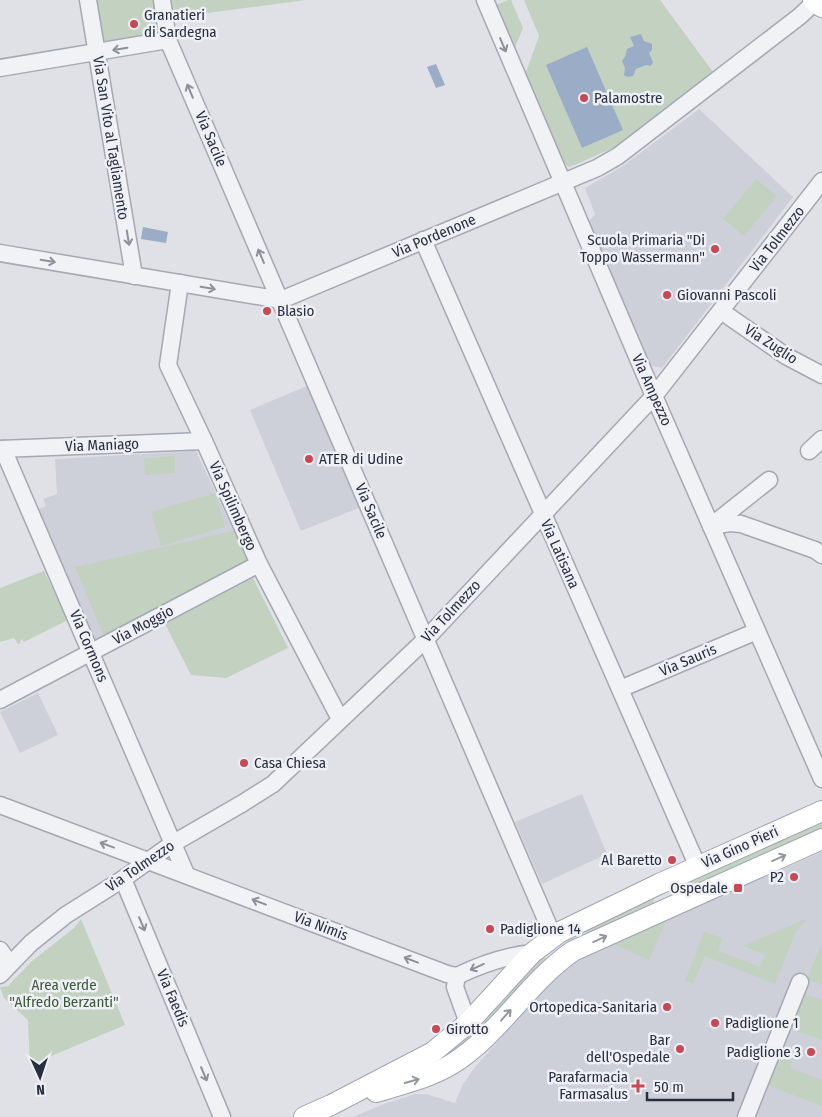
<svg xmlns="http://www.w3.org/2000/svg" width="822" height="1117" font-family="'Fira Sans Condensed',sans-serif">
  <rect width="100%" height="100%" fill="#dfe1e7"/>
  <g fill="#cdd0d9">
    <path d="M699 109 793 197 662 368 648 365 586 225 595 214 585 188 623 166Z"/>
    <path d="M307 386 359 508 301 531 250 410Z"/>
    <path d="M196 451 248 561 94 641 81 606H79L39 509 46 506 43 499 57 494 55 459Z"/>
    <path d="M38 693 58 735 20 753 0 712Z"/>
    <path d="M582 794 607 854 542 884 515 822Z"/>
    <path d="M822 852V1117H353L384 1104 416 1094H426L455 1103 463 1084 475 1067 545 989 559 975 577 961 667 919Z"/>
  </g>
  <g fill="#c3d1c0">
    <path d="M96 0H155L160 35 102 44Z"/>
    <path d="M168 0H306L170 18Z"/>
    <path d="M508 0H511L523 28 514 50 494 6Z"/>
    <path d="M524 0H660L713 72 635 135 613 148 570 167 560 161 525 75 539 36Z"/>
    <path d="M756 179 777 196 744 236 723 219Z"/>
    <path d="M175 456V473L145 475 144 458Z"/>
    <path d="M215 493 225 527 161 546 151 512Z"/>
    <path d="M234 531 248 561 104 636 75 567Z"/>
    <path d="M44 571 68 620 24 642 22 639 20 641 21 643 18 644 14 638 0 642V588Z"/>
    <path d="M253 578 288 648 226 678 191 675 165 624Z"/>
    <path d="M822 821V830L695 889 671 884 717 864 726 865Z"/>
    <path d="M651 897 654 900 653 904 589 933 584 932 583 930Z"/>
    <path d="M81 919 125 1025 30 1065 28 1020 4 998 0 987 8 986 31 962 74 928Z"/>
    <path d="M667 919 649 960 612 943Z"/>
    <path d="M806 919 795 934 775 984 705 956 693 984 685 981 704 932 722 938 718 951 760 967 765 955 743 946Z"/>
    <path d="M822 942V985L807 979Z"/>
    <path d="M542 957 546 958 548 961 544 968H537L477 1033 449 1055 446 1054 445 1052Z"/>
    <path d="M805 994 822 1000V1040L791 1029Z"/>
    <path d="M778 1056 792 1061 790 1068 822 1080V1106L767 1085Z"/>
  </g>
  <g fill="#9badc6">
    <path d="M641 34 644 41 652 44V50L649 53 653 62 651 66 646 65 636 69 633 76 627 77 624 75 625 68 622 61 625 57 627 49 634 46 630 37Z"/>
    <path d="M587 47 623 130 582 148 546 65Z"/>
    <path d="M436 64 445 85 436 88 427 67Z"/>
    <path d="M143 227 168 232 166 243 141 239Z"/>
  </g>
  <g fill="none" stroke-linecap="round" stroke-linejoin="round">
    <g stroke="#a4a8b1" stroke-width="19">
      <g id="minor">
        <path d="M88 0 134 276"/>
        <path d="M162 0 168 40 553 936"/>
        <path d="M485 0 654 396 822 779"/>
        <path d="M0 68 168 40"/>
        <path d="M423 240 698 867"/>
        <path d="M0 253 281 300 597 168 618 156 800 16 817 0"/>
        <path d="M180 283 168 365 204 441 259 564 340 719"/>
        <path d="M721 311 786 356 822 375"/>
        <path d="M0 449 204 441"/>
        <path d="M3 449 186 874"/>
        <path d="M809 451 822 439"/>
        <path d="M711 526 730 523 741 524 815 550 822 555"/>
        <path d="M711 526 769 480"/>
        <path d="M620 689 757 631"/>
        <path d="M0 700 259 564"/>
        <path d="M0 805 447 974 457 976"/>
        <path d="M123 879 222 1117"/>
        <path d="M0 950 10 964"/>
        <path d="M0 975 31 943 66 915 123 879 172 844 243 803 273 784 426 639 654 396 822 181"/>
        <path d="M457 976C482 964 505 956 532 953"/>
        <path d="M457 976 455 987 468 1023"/>
        <path d="M746 1117 800 982"/>
      </g>
    </g>
    <g stroke="#9ea5b2" stroke-width="22">
      <g id="major">
        <path d="M813 0 822 7"/>
        <path d="M376 1092C402 1084 429 1078 452 1064 499 1035 527 983 573 951L822 839"/>
        <path d="M304 1117 331 1105 433 1052 468 1023 532 953 560 932 659 884 822 811"/>
      </g>
    </g>
    <use href="#minor" stroke="#f1f2f6" stroke-width="16"/>
    <use href="#major" stroke="#fff" stroke-width="20"/>
  </g>
  <defs><path id="oneway-shaft" d="M-6 0H5M1.5-3L5.5 0L1.5 3" fill="none" stroke-width="1.6" stroke-linecap="round" stroke-linejoin="round" transform="scale(1.25)"/></defs>
  <g stroke="#8c909a">
    <use href="#oneway-shaft" transform="translate(503 45) rotate(67)"/>
    <use href="#oneway-shaft" transform="translate(120 49) rotate(170)"/>
    <use href="#oneway-shaft" transform="translate(190 91) rotate(-113)"/>
    <use href="#oneway-shaft" transform="translate(128 238) rotate(81)"/>
    <use href="#oneway-shaft" transform="translate(261 256) rotate(-113)"/>
    <use href="#oneway-shaft" transform="translate(48 261) rotate(10)"/>
    <use href="#oneway-shaft" transform="translate(208 288) rotate(10)"/>
    <use href="#oneway-shaft" transform="translate(107 845) rotate(-160)"/>
    <use href="#oneway-shaft" transform="translate(259 902) rotate(-159)"/>
    <use href="#oneway-shaft" transform="translate(142 924) rotate(67)"/>
    <use href="#oneway-shaft" transform="translate(411 960) rotate(-159)"/>
    <use href="#oneway-shaft" transform="translate(477 967) rotate(156)"/>
    <use href="#oneway-shaft" transform="translate(204 1074) rotate(67)"/>
  </g>
  <g stroke="#94979e">
    <use href="#oneway-shaft" transform="translate(779 858) rotate(-24)"/>
    <use href="#oneway-shaft" transform="translate(600 939) rotate(-25)"/>
    <use href="#oneway-shaft" transform="translate(506 1015) rotate(-48)"/>
    <use href="#oneway-shaft" transform="translate(412 1081) rotate(-16)"/>
  </g>
  <g fill="#c84854" stroke="#eef0f5" stroke-width="2">
    <circle cx="134" cy="24" r="5"/>
    <circle cx="584" cy="98" r="5"/>
    <circle cx="715" cy="249" r="5"/>
    <circle cx="667" cy="295" r="5"/>
    <circle cx="267" cy="311" r="5"/>
    <circle cx="309" cy="459" r="5"/>
    <circle cx="244" cy="763" r="5"/>
    <circle cx="672" cy="860" r="5"/>
    <circle cx="794" cy="877" r="5"/>
    <rect x="733" y="883" width="10" height="10" rx="2.5"/>
    <circle cx="490" cy="929" r="5"/>
    <circle cx="667" cy="1007" r="5"/>
    <circle cx="715" cy="1023" r="5"/>
    <circle cx="436" cy="1029" r="5"/>
    <circle cx="680" cy="1049" r="5"/>
    <circle cx="811" cy="1052" r="5"/>
    <path d="M635.5 1078.5h5v5h5v5h-5v5h-5v-5h-5v-5h5z"/>
  </g>
  <g text-anchor="middle" dominant-baseline="central" stroke-width="5" stroke-linejoin="round" paint-order="stroke">
    <g font-size="15" fill="#282f3e" stroke="#eef0f5" text-anchor="start">
      <text x="144" y="15">Granatieri<tspan x="144" dy="17">di Sardegna</tspan></text>
      <text x="594" y="98">Palamostre</text>
      <text x="705" y="240" text-anchor="end">Scuola Primaria "Di<tspan x="705" dy="17">Toppo Wassermann"</tspan></text>
      <text x="677" y="295">Giovanni Pascoli</text>
      <text x="277" y="311">Blasio</text>
      <text x="319" y="459">ATER di Udine</text>
      <text x="254" y="763">Casa Chiesa</text>
      <text x="662" y="860" text-anchor="end">Al Baretto</text>
      <text x="784" y="877" text-anchor="end">P2</text>
      <text x="728" y="888" text-anchor="end">Ospedale</text>
      <text x="500" y="929">Padiglione 14</text>
      <text x="657" y="1007" text-anchor="end">Ortopedica-Sanitaria</text>
      <text x="725" y="1023">Padiglione 1</text>
      <text x="446" y="1029">Girotto</text>
      <text x="670" y="1040" text-anchor="end">Bar<tspan x="670" dy="17">dell'Ospedale</tspan></text>
      <text x="801" y="1052" text-anchor="end">Padiglione 3</text>
      <text x="628" y="1077" text-anchor="end">Parafarmacia<tspan x="628" dy="17">Farmasalus</tspan></text>
    </g>
    <g font-size="15" fill="#282f3e" stroke="#eef0f5">
      <text transform="translate(111 138) rotate(81)">Via San Vito al Tagliamento</text>
      <text transform="translate(211 139) rotate(67)">Via Sacile</text>
      <text transform="translate(434 236) rotate(-23)">Via Pordenone</text>
      <text transform="translate(777 239) rotate(-52)">Via Tolmezzo</text>
      <text transform="translate(771 344) rotate(33)">Via Zuglio</text>
      <text transform="translate(652 390) rotate(66)">Via Ampezzo</text>
      <text transform="translate(102 445) rotate(-2)">Via Maniago</text>
      <text transform="translate(233 506) rotate(66)">Via Spilimbergo</text>
      <text transform="translate(371 511) rotate(67)">Via Sacile</text>
      <text transform="translate(560 554) rotate(66)">Via Latisana</text>
      <text transform="translate(451 611) rotate(-47)">Via Tolmezzo</text>
      <text transform="translate(143 625) rotate(-28)">Via Moggio</text>
      <text transform="translate(89 646) rotate(67)">Via Cormons</text>
      <text transform="translate(688 660) rotate(-23)">Via Sauris</text>
      <text transform="translate(740 847) rotate(-24)">Via Gino Pieri</text>
      <text transform="translate(140 866) rotate(-34)">Via Tolmezzo</text>
      <text transform="translate(321 926) rotate(21)">Via Nimis</text>
      <text transform="translate(173 998) rotate(67)">Via Faedis</text>
    </g>
    <g font-size="15" fill="#3b5936" stroke="#eef0f5">
      <text x="64" y="985">Area verde<tspan x="64" dy="17">"Alfredo Berzanti"</tspan></text>
    </g>
  </g>
  <g transform="translate(40 1077) rotate(177)" stroke="#eef0f5" stroke-width="4" paint-order="stroke">
  <path d="M0-4L9 19L0 12L-9 19Z" fill="#282f3e"/>
  <text y="-8" font-size="14" font-weight="bold" text-anchor="middle" fill="#282f3e">N</text>
  </g>
  <path d="M647 1092v8h86v-8" fill="none" stroke="#282f3e" stroke-width="2.5"/>
  <text x="654" y="1092" font-size="15" fill="#282f3e" stroke="#eef0f5" stroke-width="4" paint-order="stroke">50 m</text>
</svg>
